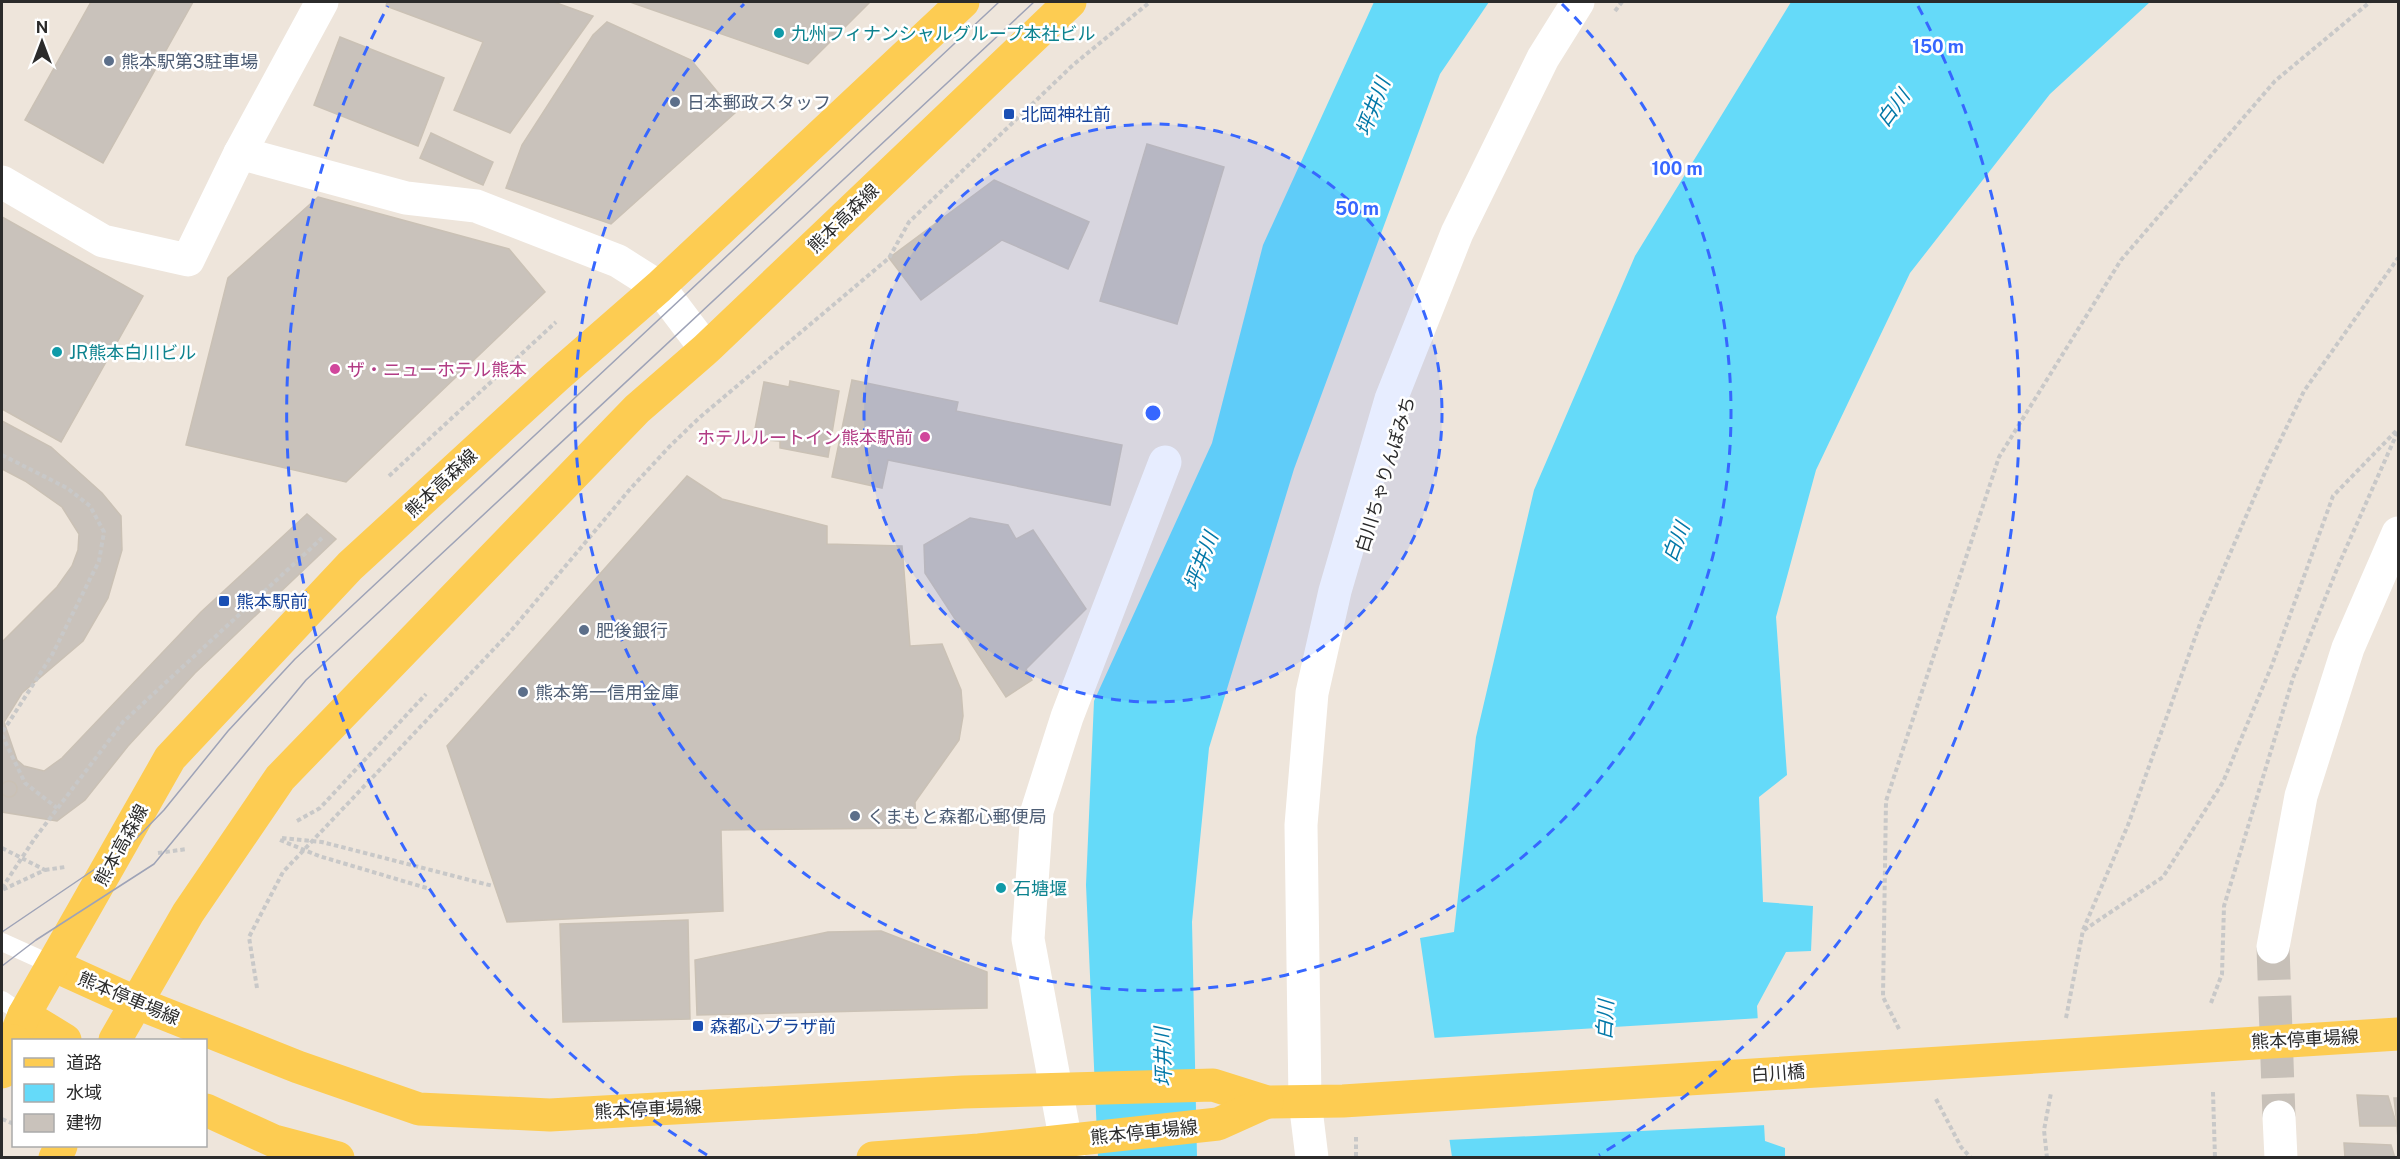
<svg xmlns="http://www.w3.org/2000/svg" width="2400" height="1159" font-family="'Public Sans','Noto Sans JP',sans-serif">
  <rect width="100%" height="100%" fill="#eee5db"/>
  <g fill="#65daf9">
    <path d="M1374 2H1489L1440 74 1294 469 1209 748 1192 922 1197 1157H1098L1086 885 1094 701 1212 443 1263 245Z"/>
    <path d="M1791 2H2150L2050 94 1910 273 1816 470 1776 617 1787 775 1759 797 1763 902 1813 906 1811 951 1786 952 1757 1006 1765 1141 1785 1148V1157H1452L1420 938 1454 932 1476 737 1534 490 1635 256Z"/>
  </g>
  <path fill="#eee5db" d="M1761 1018 1767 1125 1447 1140 1432 1038Z"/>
  <g fill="#c9c2bb" stroke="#cac1b5" stroke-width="1.5">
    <path d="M91 2H193L103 163 25 120Z"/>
    <path d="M387 2H554L593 16 510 133 454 110 483 42 386 6Z"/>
    <path d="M630 2H870L808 64Z"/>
    <path d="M607 22 691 60 735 113 611 224 506 188 522 145 593 35Z"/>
    <path d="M340 37 444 78 418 146 314 105Z"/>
    <path d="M431 133 493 162 483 185 420 158Z"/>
    <path d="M1147 144 1224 167 1177 324 1100 301Z"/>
    <path d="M994 180 1089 222 1068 269 1002 240 921 300 889 258Z"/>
    <path d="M318 197 509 249 545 292 346 482 186 445 228 278Z"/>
    <path d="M2 217 143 296 61 442 2 409Z"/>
    <path d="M852 380 958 402 956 411 1122 445 1110 505 888 460 882 488 832 477Z"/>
    <path d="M790 381 839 391 828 457 780 448V441L753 439 764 382 789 387Z"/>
    <path d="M2 421 51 447 102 493 121 516 122 550 108 598 83 641 22 693 4 722 17 760 24 766 44 771 62 758 201 612 307 514 336 539 195 673 128 746 85 800 57 821 2 812V642L57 587 72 566 78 550 79 534 62 507 25 481 2 469Z"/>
    <path d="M687 476 722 499 827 526V544L902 546 910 646 942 644 961 690 963 716 959 740 915 802 916 828 721 830 723 911 507 922 447 746Z"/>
    <path d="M970 518 1008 525 1016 539 1033 530 1086 609 1026 669 1032 680 1006 697 925 573 924 545Z"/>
    <circle cx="9" cy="789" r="8"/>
    <path d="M688 920 690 1019 563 1022 560 924Z"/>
    <path d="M881 931 987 972V1008L697 1015 695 960 828 932Z"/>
    <path d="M2357 1095 2388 1096 2397 1126H2360Z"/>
    <path d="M2394 1098H2398V1139L2397 1126Z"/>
    <path d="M2344 1143 2391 1145 2395 1158H2345Z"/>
  </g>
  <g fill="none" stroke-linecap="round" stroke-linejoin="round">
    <path stroke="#c7c0b8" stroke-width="33" stroke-dasharray="33 16" stroke-linecap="butt" d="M2273 947 2279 1117"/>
    <g stroke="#c8c8c8" stroke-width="4" stroke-dasharray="4.5 3" stroke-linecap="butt">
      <path d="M1615 11 1622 2"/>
      <path d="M2 455 67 488 90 506 104 532 99 561 52 655 2 733"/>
      <path d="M389 476 556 322"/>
      <path d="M2 735 25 783 57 808"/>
      <path d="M297 821 320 808 426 694"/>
      <path d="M282 838 322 842 493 886"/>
      <path d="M280 840 319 856 430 889"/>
      <path d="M2 848 45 870 2 890"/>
      <path d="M158 853 187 849"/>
      <path d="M45 870 65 867"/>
      <path d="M2 888 35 838 123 722 322 538"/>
      <path d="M2084 930 2163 877 2223 782 2272 665 2333 496 2398 429"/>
      <path d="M257 988 249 937 283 872 510 632 631 488 669 447 699 418 889 258 909 222 1073 65 1150 2"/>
      <path d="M2211 1003 2222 974 2224 906 2293 678 2339 564 2398 431"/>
      <path d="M2066 1018 2083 930 2128 825 2201 621 2266 470 2304 391 2398 258"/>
      <path d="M1899 1029 1883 997 1886 801 1999 457 2121 260 2275 81 2370 2"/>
      <path d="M2213 1092 2215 1158"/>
      <path d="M1936 1099 1961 1147 1971 1158"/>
      <path d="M2 1119 14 1124"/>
      <path d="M1356 1137V1158"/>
      <path d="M2047 1158 2044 1130 2051 1093"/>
    </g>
    <g stroke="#fff" stroke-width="18">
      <path d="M2 942 53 965"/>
      <path d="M2 1000 24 1015"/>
    </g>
    <g stroke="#fff" stroke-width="33">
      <path d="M240 153 406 198 476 206 618 261 659 287 706 349"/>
      <path d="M2 182 103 241 188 260 240 153 322 2"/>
      <path d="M2273 947 2301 796 2348 648 2398 533"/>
      <path d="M1305 1101 1312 1158"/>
      <path d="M2279 1117 2281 1158"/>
      <path d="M1069 1158 1028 939 1037 811 1067 717 1165 462"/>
    </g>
    <path stroke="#fff" stroke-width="33" d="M1305 1101 1301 825 1312 693 1335 591 1391 399 1457 233 1543 58 1578 2"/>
    <g stroke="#fdcc52" stroke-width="33">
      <path d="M53 965 137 1003 298 1067 419 1109 550 1115 963 1092 1213 1085 1267 1102 1343 1101 2398 1034"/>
      <path d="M24 1015 65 1040"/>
      <path d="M14 1040 24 1015 170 758 350 566 557 376 659 287 963 2"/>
      <path d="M115 1040 188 913 280 778 637 409 706 349 1070 2"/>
      <path d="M2 1072 14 1041"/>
      <path d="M206 1110 274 1141 338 1158"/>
      <path d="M55 1158 61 1146"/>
      <path d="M873 1158 979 1150 1218 1124 1267 1102"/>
    </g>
    <g stroke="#9ea3b7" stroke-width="1.5">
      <path d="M2 932 129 846 164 810 228 731 295 659 999 2"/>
      <path d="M2 966 36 940 154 864 306 680 1034 2"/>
    </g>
  </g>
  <circle cx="1153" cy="413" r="289" fill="#3767ff" fill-opacity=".12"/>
  <g fill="none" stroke="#3767ff" stroke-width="3" stroke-dasharray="10 8">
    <circle cx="1153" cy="413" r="289"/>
    <path d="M1562 4A578 578 0 1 1 744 4"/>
    <path d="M707 1155A866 866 0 0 1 388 6M1918 6A866 866 0 0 1 1599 1155"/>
  </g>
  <g fill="#0f9aa8" stroke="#fff" stroke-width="2">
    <circle cx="779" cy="33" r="6"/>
    <circle cx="57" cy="352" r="6"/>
    <circle cx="1001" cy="888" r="6"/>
  </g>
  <g fill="#5c6f8a" stroke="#fff" stroke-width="2">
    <circle cx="109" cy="61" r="6"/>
    <circle cx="675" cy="102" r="6"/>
    <circle cx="584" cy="630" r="6"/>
    <circle cx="523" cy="692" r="6"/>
    <circle cx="855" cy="816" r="6"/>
  </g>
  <g fill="#1a4fb4" stroke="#fff" stroke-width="2">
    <rect x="1003" y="108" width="12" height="12" rx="3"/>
    <rect x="218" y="595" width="12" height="12" rx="3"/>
    <rect x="692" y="1020" width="12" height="12" rx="3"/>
  </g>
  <g fill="#d1479c" stroke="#fff" stroke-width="2">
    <circle cx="335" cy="369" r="6"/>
    <circle cx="925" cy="437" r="6"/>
  </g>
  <g text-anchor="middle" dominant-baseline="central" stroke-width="5" stroke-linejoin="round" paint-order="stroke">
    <g font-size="18" fill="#0d838f" stroke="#fff" text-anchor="start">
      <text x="791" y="33">九州フィナンシャルグループ本社ビル</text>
      <text x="69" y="352">JR熊本白川ビル</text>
      <text x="1013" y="888">石塘堰</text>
    </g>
    <g font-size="18" fill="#4e5e75" stroke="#fff" text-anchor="start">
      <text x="121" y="61">熊本駅第3駐車場</text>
      <text x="687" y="102">日本郵政スタッフ</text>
      <text x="596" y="630">肥後銀行</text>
      <text x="535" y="692">熊本第一信用金庫</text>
      <text x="867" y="816">くまもと森都心郵便局</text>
    </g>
    <g font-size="18" fill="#164399" stroke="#fff" text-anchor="start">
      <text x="1021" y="114">北岡神社前</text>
      <text x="236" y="601">熊本駅前</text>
      <text x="710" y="1026">森都心プラザ前</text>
    </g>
    <g font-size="18" fill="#2b2b2b" stroke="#fff">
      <text transform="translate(843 218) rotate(-44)">熊本高森線</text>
      <text transform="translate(1385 474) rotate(-73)">白川ちゃりんぽみち</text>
      <text transform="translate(441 483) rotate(-43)">熊本高森線</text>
      <text transform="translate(121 845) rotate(-61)">熊本高森線</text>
      <text transform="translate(129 998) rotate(23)">熊本停車場線</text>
      <text transform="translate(2305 1039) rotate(-3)">熊本停車場線</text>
      <text transform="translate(1778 1073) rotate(-4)">白川橋</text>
      <text transform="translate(648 1109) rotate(-3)">熊本停車場線</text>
      <text transform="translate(1144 1132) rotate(-6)">熊本停車場線</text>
    </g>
    <g font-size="18" fill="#b23c85" stroke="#fff" text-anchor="start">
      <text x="347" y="369">ザ・ニューホテル熊本</text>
      <text x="913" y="437" text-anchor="end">ホテルルートイン熊本駅前</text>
    </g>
    <g font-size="20" font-style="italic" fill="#0278a8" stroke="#fff">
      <text transform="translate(1373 107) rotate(-69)">坪井川</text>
      <text transform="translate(1893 108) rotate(-53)">白川</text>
      <text transform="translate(1676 542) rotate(-69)">白川</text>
      <text transform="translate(1201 561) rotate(-69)">坪井川</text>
      <text transform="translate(1605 1020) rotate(-87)">白川</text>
      <text transform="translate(1163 1057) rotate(-92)">坪井川</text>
    </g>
  </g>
  <circle cx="1153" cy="413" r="9" fill="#3767ff" stroke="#fff" stroke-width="3"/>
  <g font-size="18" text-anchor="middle" font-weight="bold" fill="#3767ff" stroke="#fff" stroke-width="5" stroke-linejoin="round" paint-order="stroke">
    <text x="1938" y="53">150 m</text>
    <text x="1677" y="175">100 m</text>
    <text x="1357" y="215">50 m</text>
  </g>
  <rect width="2400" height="1159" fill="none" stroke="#2b2b2b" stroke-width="6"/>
  <rect x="12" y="1039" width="195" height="108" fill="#ffffff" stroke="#aaaaaa" stroke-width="1.5"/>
  <rect x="24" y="1058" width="30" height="9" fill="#fdcc52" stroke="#aaaaaa" stroke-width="1.5"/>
  <text x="66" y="1069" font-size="18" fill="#2b2b2b">道路</text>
  <rect x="24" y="1084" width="30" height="18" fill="#65daf9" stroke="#aaaaaa" stroke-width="1.5"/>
  <text x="66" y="1099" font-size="18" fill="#2b2b2b">水域</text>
  <rect x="24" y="1114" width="30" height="18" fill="#c9c2bb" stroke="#aaaaaa" stroke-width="1.5"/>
  <text x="66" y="1129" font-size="18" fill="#2b2b2b">建物</text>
  <g transform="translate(42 42)" stroke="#ffffff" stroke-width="4.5" paint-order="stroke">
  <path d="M0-4.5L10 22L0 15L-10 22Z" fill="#2b2b2b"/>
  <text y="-9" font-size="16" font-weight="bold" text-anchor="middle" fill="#2b2b2b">N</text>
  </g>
</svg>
